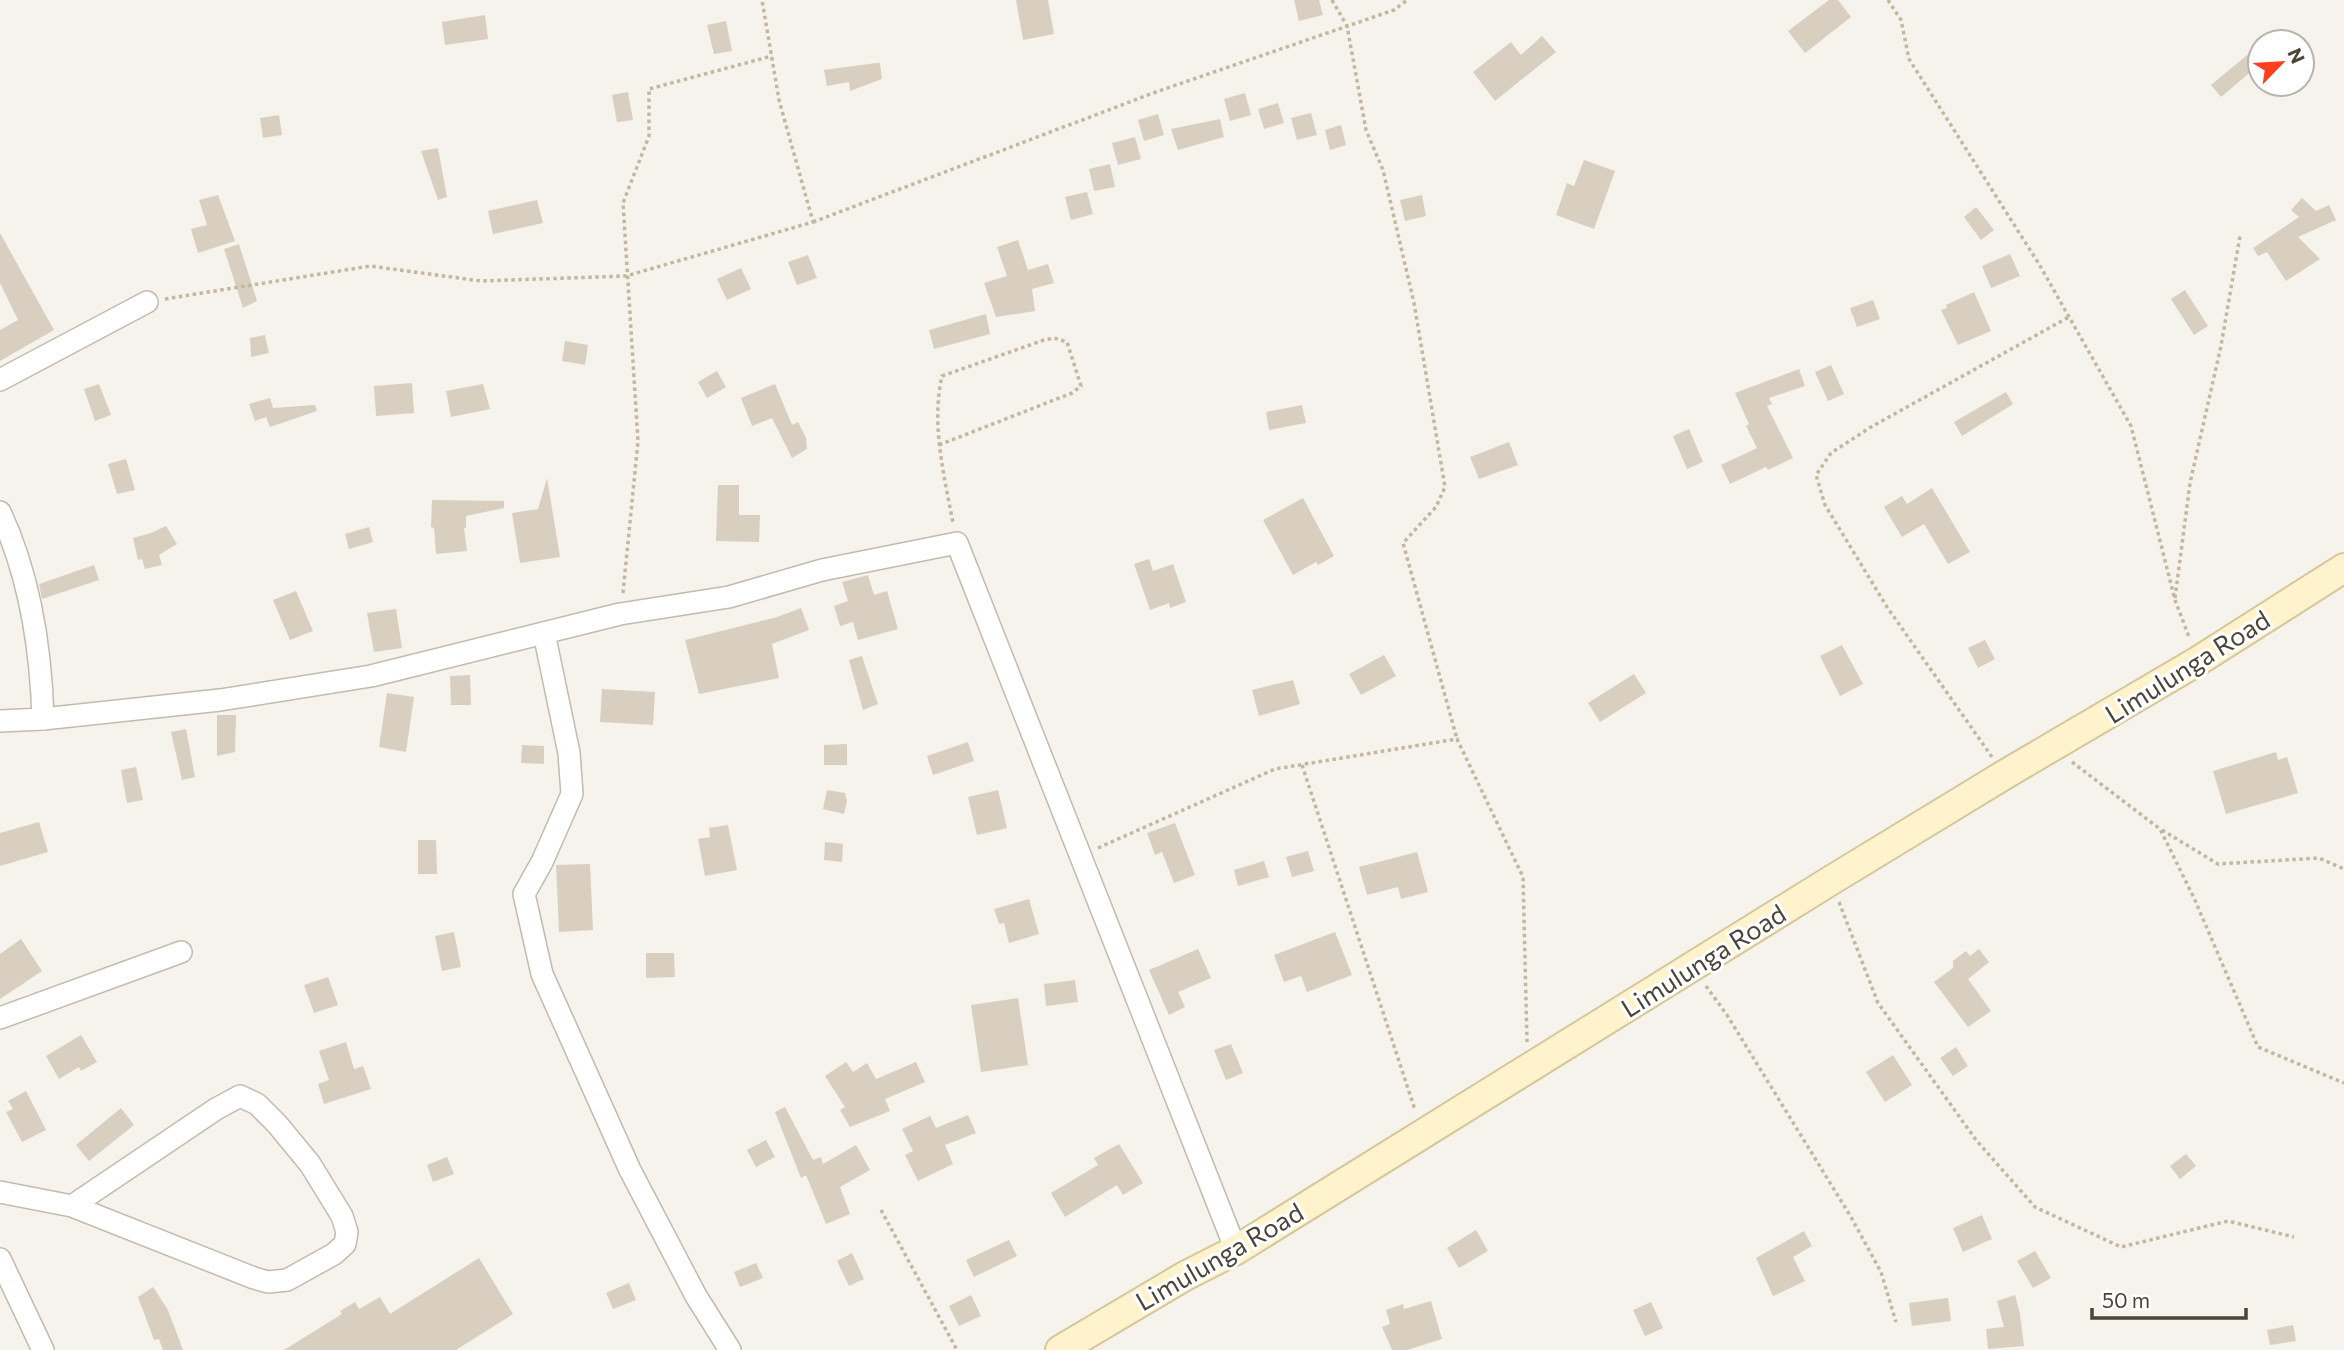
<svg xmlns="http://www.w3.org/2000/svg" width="2344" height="1350" font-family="Commissioner,sans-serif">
  <rect width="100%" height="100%" fill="#f6f3ec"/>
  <g fill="#d8cfc1">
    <path d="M1016 0H1048L1054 34 1023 40Z"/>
    <path d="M1294 0H1319L1323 15 1299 21Z"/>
    <path d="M1829 0H1838L1851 17 1805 53 1788 31Z"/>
    <path d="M485 15 488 39 445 45 442 22Z"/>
    <path d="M726 21 732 51 714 54 707 25Z"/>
    <path d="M1542 36 1556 52 1495 101 1473 72 1511 42 1521 55Z"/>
    <path d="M2252 51 2260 61V64L2221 97 2211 85Z"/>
    <path d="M876 63H880L882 79 850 91 849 82 827 86 824 70Z"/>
    <path d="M628 92 633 120 617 122 612 95Z"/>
    <path d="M1245 93 1251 115 1230 121 1224 99Z"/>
    <path d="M1278 103 1284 123 1264 129 1258 109Z"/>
    <path d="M1311 113 1317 135 1297 140 1291 118Z"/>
    <path d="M1158 114 1164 135 1144 141 1138 120Z"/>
    <path d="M279 115 282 135 263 138 260 118Z"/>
    <path d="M1220 119 1224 137 1178 150 1171 129Z"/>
    <path d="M1341 125 1346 145 1330 150 1325 130Z"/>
    <path d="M1135 137 1141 159 1118 165 1112 143Z"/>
    <path d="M438 148 447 197 438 200 421 151Z"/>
    <path d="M1584 160 1615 171 1594 229 1556 215 1567 183 1574 186Z"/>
    <path d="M1110 164 1115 187 1094 191 1089 169Z"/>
    <path d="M1087 192 1093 214 1071 220 1065 197Z"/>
    <path d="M218 195 235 241 198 253 191 229 207 225 199 200Z"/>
    <path d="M1422 195 1426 216 1405 221 1400 200Z"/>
    <path d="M2302 198 2316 211 2329 205 2336 220 2298 237 2320 259 2286 281 2267 252 2258 256 2253 248 2299 217 2291 210Z"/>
    <path d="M537 200 543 223 493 234 488 211Z"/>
    <path d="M1976 207 1994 230 1981 240 1964 217Z"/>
    <path d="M0 233 54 330 0 361V330L18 320 0 283Z"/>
    <path d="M1018 240 1028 270 1048 264 1054 283 1032 289 1035 311 996 317 984 283 1007 276 997 247Z"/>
    <path d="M239 244 257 301 243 308 224 249Z"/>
    <path d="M2010 254 2020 276 1991 288 1982 266Z"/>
    <path d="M808 255 817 278 797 285 788 262Z"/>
    <path d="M741 268 751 289 727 300 717 279Z"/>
    <path d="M2185 290 2208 326 2194 335 2171 299Z"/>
    <path d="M1974 292 1991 331 1958 345 1941 310 1947 308 1946 305Z"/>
    <path d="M1873 300 1880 319 1857 327 1850 308Z"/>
    <path d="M986 314 990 334 934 349 929 330Z"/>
    <path d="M265 335 269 353 251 357 250 338Z"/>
    <path d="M565 341 588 345 585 365 562 361Z"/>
    <path d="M1831 365 1844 394 1828 401 1815 372Z"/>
    <path d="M1799 369 1805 386 1769 398 1772 404 1767 406 1793 458 1768 470 1766 467 1730 484 1721 465 1757 448 1746 426 1749 424 1735 393Z"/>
    <path d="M717 371 726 387 707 398 698 382Z"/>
    <path d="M412 383 414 413 376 416 374 386Z"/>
    <path d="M99 384 111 415 95 421 84 389Z"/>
    <path d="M483 384 490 409 451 417 446 391Z"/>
    <path d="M775 384 792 425 798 422 806 438 807 449 792 458 772 418 752 426 741 398Z"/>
    <path d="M2006 392 2013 404 1962 436 1954 422Z"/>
    <path d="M270 398 273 408 315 405 317 411 270 427 266 417 255 421 249 404Z"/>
    <path d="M1302 405 1306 423 1269 430 1266 412Z"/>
    <path d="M1689 429 1703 462 1687 469 1673 436Z"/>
    <path d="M1509 442 1518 465 1479 479 1470 457Z"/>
    <path d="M126 459 135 490 117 494 108 464Z"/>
    <path d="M547 478 560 557 520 563 512 513 538 509Z"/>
    <path d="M718 485H739V515H760L759 542 716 541Z"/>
    <path d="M1932 488 1970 552 1948 564 1924 524 1902 537 1884 507 1902 496 1907 504Z"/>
    <path d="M1303 498 1334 556 1318 565 1316 562 1293 575 1263 520Z"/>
    <path d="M432 500 504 501V508L466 516V528H464L467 551 436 554 434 528 431 527Z"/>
    <path d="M166 526 177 544 159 555 162 565 145 569 142 559 138 560 133 538 151 533Z"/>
    <path d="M369 527 373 542 349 549 345 534Z"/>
    <path d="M1149 559 1153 571 1173 564 1186 602 1170 608 1169 603 1150 610 1134 564Z"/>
    <path d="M94 565 99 580 42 599 39 584Z"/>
    <path d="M868 575 874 595 887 591 898 629 858 640 853 622 840 626 834 606 848 601 842 582Z"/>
    <path d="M296 591 313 631 290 640 273 600Z"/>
    <path d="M801 608 809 630 772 644 779 678 699 694 685 640 777 617Z"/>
    <path d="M396 609 402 648 374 652 367 613Z"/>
    <path d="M1985 640 1995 659 1978 668 1968 648Z"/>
    <path d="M1842 645 1863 684 1840 696 1820 656Z"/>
    <path d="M1384 655 1396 676 1361 695 1349 674Z"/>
    <path d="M862 656 878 704 863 710 849 660Z"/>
    <path d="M1634 674 1646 693 1600 722 1588 703Z"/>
    <path d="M470 675 471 705H451L450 676Z"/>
    <path d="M1293 680 1300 704 1259 716 1252 690Z"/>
    <path d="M602 689 655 692 653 725 600 722Z"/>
    <path d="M387 693 414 697 406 752 379 747Z"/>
    <path d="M217 715H236L235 752 217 756Z"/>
    <path d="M186 729 195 777 182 780 171 732Z"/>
    <path d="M968 742 974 761 933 775 927 756Z"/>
    <path d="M847 744V765H824V745Z"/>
    <path d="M522 745 544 746V764L521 763Z"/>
    <path d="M2276 752 2278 760 2287 757 2298 793 2226 814 2213 771Z"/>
    <path d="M136 767 143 800 127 803 121 770Z"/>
    <path d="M827 790 845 793 847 801 844 814 823 809Z"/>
    <path d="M998 790 1007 828 977 835 968 797Z"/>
    <path d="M39 822 48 852 0 866V833Z"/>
    <path d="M1175 823 1195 875 1174 883 1162 852 1155 855 1147 833Z"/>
    <path d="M728 825 737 870 705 876 698 839 710 837 709 828Z"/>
    <path d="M418 840H436L437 874H418Z"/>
    <path d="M825 842 843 844 842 862 824 860Z"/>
    <path d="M1308 851 1314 871 1292 877 1286 857Z"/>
    <path d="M1417 852 1428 892 1401 899 1398 887 1367 895 1359 867Z"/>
    <path d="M1264 861 1269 877 1238 886 1234 870Z"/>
    <path d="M590 864 593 930 559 932 556 865Z"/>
    <path d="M1029 899 1039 934 1009 943 1004 923 999 924 994 909Z"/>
    <path d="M454 932 461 967 442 971 435 936Z"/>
    <path d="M1335 932 1352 975 1307 992 1301 976 1284 982 1274 955Z"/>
    <path d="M21 939 42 971 0 999V954Z"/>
    <path d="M1198 949 1211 978 1178 992 1185 1007 1169 1015 1149 970Z"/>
    <path d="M1979 949 1989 962 1968 979 1991 1011 1968 1027 1934 982 1953 968V961L1966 951 1970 956Z"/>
    <path d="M646 953H674L675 977 646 978Z"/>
    <path d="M328 977 338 1005 314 1013 304 985Z"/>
    <path d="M1075 980 1078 1002 1046 1006 1044 984Z"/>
    <path d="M1018 998 1028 1065 981 1072 971 1005Z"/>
    <path d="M81 1035 97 1062 81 1071 79 1067 59 1079 46 1056Z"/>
    <path d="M346 1042 354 1069 363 1066 371 1089 324 1104 318 1084 329 1080 319 1051Z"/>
    <path d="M1231 1044 1243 1073 1226 1080 1214 1050Z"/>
    <path d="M1956 1047 1968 1066 1953 1076 1940 1058Z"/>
    <path d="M1893 1055 1912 1085 1885 1102 1866 1072Z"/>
    <path d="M846 1062 853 1072 867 1063 876 1079 916 1062 925 1082 885 1099 890 1111 850 1127 840 1110 845 1107 825 1076Z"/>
    <path d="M26 1091 46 1130 22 1142 6 1112 13 1109 8 1101Z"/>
    <path d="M785 1107 813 1160 821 1157 823 1164 856 1145 870 1170 840 1187 850 1214 826 1224 806 1175 801 1178 775 1112Z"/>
    <path d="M121 1108 134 1125 89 1161 76 1145Z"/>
    <path d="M968 1115 976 1133 945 1145 953 1164 918 1181 905 1155 913 1151 902 1129 930 1116 936 1128Z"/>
    <path d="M766 1140 775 1157 756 1167 747 1150Z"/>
    <path d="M1119 1144 1143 1183 1123 1195 1117 1185 1065 1217 1051 1193 1098 1165 1094 1158Z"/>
    <path d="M2186 1154 2196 1166 2180 1179 2170 1166Z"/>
    <path d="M447 1157 454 1174 433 1182 427 1165Z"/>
    <path d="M1982 1215 1992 1239 1963 1252 1953 1228Z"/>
    <path d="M1476 1230 1488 1251 1459 1268 1447 1248Z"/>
    <path d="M1804 1231 1812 1246 1793 1257 1805 1281 1773 1296 1756 1258Z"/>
    <path d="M1009 1240 1017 1256 974 1277 966 1260Z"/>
    <path d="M2035 1251 2051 1278 2033 1288 2017 1261Z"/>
    <path d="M852 1253 864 1279 849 1286 837 1261Z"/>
    <path d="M479 1258 513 1314 456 1350H284L342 1314 340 1311 355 1302 359 1309 380 1297 390 1314Z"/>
    <path d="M756 1263 763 1278 740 1287 734 1272Z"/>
    <path d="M629 1283 636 1300 613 1309 606 1293Z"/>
    <path d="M153 1287 168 1310 183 1350H163L159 1339 154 1340 138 1297Z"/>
    <path d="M971 1295 981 1316 959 1326 949 1306Z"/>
    <path d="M2015 1295 2020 1314 2024 1346 1988 1349 1986 1329 2004 1327 1997 1301Z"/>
    <path d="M1948 1298 1951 1321 1912 1326 1909 1303Z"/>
    <path d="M1431 1301 1442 1339 1407 1350H1392L1382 1327 1390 1324 1386 1310 1403 1304 1404 1309Z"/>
    <path d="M1651 1302 1663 1328 1645 1336 1633 1310Z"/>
    <path d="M2293 1325 2296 1341 2270 1345 2267 1330Z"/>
  </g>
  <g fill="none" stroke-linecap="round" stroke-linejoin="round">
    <g stroke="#c2bbae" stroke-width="24">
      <g id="minor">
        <path d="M0 380 147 302"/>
        <path d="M0 512C30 576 41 649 43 719"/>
        <path d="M544 633 569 753 572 794 542 862 524 894 542 974 630 1170 696 1296 730 1350"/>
        <path d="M0 721 43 719 220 700 371 676 620 614 729 597 822 570 957 543 1236 1250"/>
        <path d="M0 1018 181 952"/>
        <path d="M0 1192 72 1206 254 1278 268 1282 287 1280 334 1254 345 1244 347 1232 342 1216 310 1164 277 1124 257 1104 240 1096 216 1109 72 1206"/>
        <path d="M0 1259 43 1350"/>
      </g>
    </g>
    <g stroke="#d6c79b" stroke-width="32">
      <path id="secondary" d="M1060 1350 1185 1276 1236 1250 1830 881 2004 775 2198 661 2344 568"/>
    </g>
    <g stroke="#c4b79f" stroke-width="3.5" stroke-dasharray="3.5 3.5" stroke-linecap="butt">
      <path d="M1332 0 1347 26 1366 130 1383 170 1414 303 1445 487 1436 507 1403 543 1457 739"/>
      <path d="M1888 0 1901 20 1909 59 2039 264 2131 426 2175 600 2189 637"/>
      <path d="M813 222 1156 92 1394 10 1407 0"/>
      <path d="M165 299 370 266 481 281 626 276 813 222 779 100 762 0"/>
      <path d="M939 445 1072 393 1081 386 1067 342 1054 338 1044 340 942 376C931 424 944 475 953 523"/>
      <path d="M623 593 638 441 623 203 649 136V89L772 56"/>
      <path d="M2175 598 2190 483 2221 346 2240 236"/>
      <path d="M1992 757 1887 607 1825 505 1816 475 1831 453 1871 427 2069 317"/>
      <path d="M2072 762 2160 829 2194 898 2258 1047 2344 1083"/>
      <path d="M1302 765 1415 1110"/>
      <path d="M2162 830 2218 864 2319 858 2344 869"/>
      <path d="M1098 848 1275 769 1457 739 1523 877 1527 1042"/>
      <path d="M1839 902 1878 1003 1976 1140 2035 1207 2121 1247 2228 1221 2294 1237"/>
      <path d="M1706 986 1727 1015 1851 1217 1881 1272 1896 1322"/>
      <path d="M881 1210 957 1350"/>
    </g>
    <use href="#minor" stroke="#fff" stroke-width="21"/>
    <use href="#secondary" stroke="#fff3cd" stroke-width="28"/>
  </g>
  <g text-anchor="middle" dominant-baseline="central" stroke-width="6" stroke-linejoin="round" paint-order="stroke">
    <g font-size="26" fill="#4b4439" stroke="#fff">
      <text transform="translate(2187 666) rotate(-32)">Limulunga Road</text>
      <text transform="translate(1703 960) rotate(-32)">Limulunga Road</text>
      <text transform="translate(1219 1256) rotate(-30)">Limulunga Road</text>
    </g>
  </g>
  <g transform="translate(2281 63) rotate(65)"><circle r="33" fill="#ffffff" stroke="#b7b4b0" stroke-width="2"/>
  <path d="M0-5L12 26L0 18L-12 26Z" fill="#fc3f1d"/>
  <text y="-10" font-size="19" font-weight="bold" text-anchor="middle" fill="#4b4439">N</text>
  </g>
  <path d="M2092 1308v10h154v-10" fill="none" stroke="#4b4439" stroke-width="3.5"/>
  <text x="2102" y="1308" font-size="21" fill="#4b4439" stroke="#ffffff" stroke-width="5" paint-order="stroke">50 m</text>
</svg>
